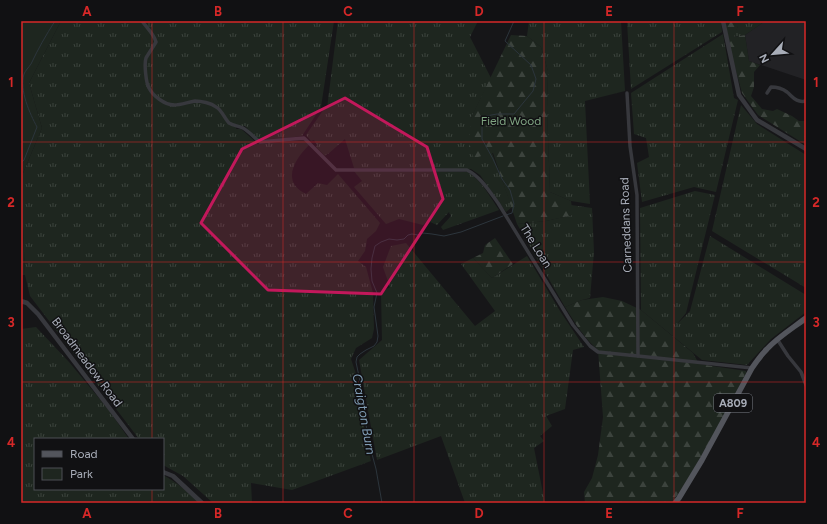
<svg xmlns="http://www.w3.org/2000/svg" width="827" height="524" font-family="Figtree,sans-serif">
  <defs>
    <pattern id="grass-tufts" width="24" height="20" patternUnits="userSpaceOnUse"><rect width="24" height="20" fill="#1e261f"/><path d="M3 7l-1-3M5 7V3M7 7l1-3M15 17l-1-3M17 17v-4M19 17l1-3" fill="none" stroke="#3c433d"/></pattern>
    <pattern id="forest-firs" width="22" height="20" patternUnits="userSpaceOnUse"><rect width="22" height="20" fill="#1e261f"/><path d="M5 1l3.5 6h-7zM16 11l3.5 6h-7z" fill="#3c433d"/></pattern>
  </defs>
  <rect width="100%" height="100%" fill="#161618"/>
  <path fill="#222225" d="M765 21H806V80L749 61 745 35Z"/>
  <g fill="url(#grass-tufts)">
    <path d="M61 21H334L321 107 302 136 272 140H258L245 126H239L237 125 236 129H241L258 144 304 140 309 145C294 160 281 182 306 194L318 183 327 185 338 174 380 223 376 231 367 239 365 251 358 261 366 267 373 293 374 329 372 338 356 348 351 359 356 374 366 440 371 461 292 490 251 483 252 503H213L183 476 163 465V439H139L30 296 25 275 21 178 42 128 29 83Z"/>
    <path d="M338 21H478L470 37 491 78 471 118 492 153 512 207 506 212 480 175 471 169 354 168 345 139 328 154H327L325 156 316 147 317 145 314 140 311 141 306 135 324 109 327 108Z"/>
    <path d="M529 21H621L625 91 585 101 590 204 571 201 550 192 547 108 548 71 541 47 527 36Z"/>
    <path d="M627 21H721L722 32 631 89Z"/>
    <path d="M738 21H765L745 35 733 37 738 26Z"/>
    <path d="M723 34 734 98 738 100 716 192 694 187 642 202 637 163 649 157 646 138 634 134 631 93Z"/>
    <path d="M741 105 757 124 806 155V288L712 231Z"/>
    <path d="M354 171 468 172C482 181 490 197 499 210L443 230 441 227 451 216 449 212 437 225 428 221 423 225 399 219 386 224 354 187 362 181Z"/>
    <path d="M695 191 715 195 686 313 676 325 690 311 710 236 806 295V312L771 339 747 365 702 360 641 310 640 208Z"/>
    <path d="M571 205 592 208 594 252 590 298 582 300 565 307 517 224 546 221 572 215Z"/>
    <path d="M406 243 475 326 495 311 461 264 473 258 492 278 527 256 560 311 584 347 573 350 565 409 546 416 552 426 540 436 544 441 534 448 545 503H465L441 436 377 460 359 360 382 340 381 292 390 287 383 267 391 246Z"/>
    <path d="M36 327 69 362 108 409 129 439H35V489H163V475C176 482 189 492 199 503H21V329Z"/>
  </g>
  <g fill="url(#forest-firs)">
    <path d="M725 21H738V26L734 37 745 35 749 61 760 65 754 72V87L751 96 762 109 773 111 777 109 792 116 799 121H805L806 145 758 115 742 93 732 56Z"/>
    <path d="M511 35 527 36 541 47 548 71 547 108 550 192 571 201 573 215 546 221 517 224 493 153 474 158 469 147 471 118Z"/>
    <path d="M495 238 513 264 492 278 473 258 483 253 485 245Z"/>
    <path d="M603 297 622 301 641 310 693 353 699 364 746 371V373C723 417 700 462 672 503H585L584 492 592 478 598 455 603 417 598 350C584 338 575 323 565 307L582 300Z"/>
  </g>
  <path fill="#1e261f" d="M21 21H61L29 83 42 128 21 178 25 275H21Z"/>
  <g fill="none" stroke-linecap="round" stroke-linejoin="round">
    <g stroke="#2c353c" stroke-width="1">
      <path d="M21 163 24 160 37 127C30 114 19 90 24 74 25 71 29 67 31 64 38 49 46 35 55 21"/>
      <path d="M506 215 512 213 514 204 510 190 502 179 493 159 482 139V122L486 116 497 114H514L533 91 536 79 531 65 505 41 514 21"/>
      <path d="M382 503 376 469 368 439 361 386 356 362 357 357 360 354 366 350 374 346 377 342 378 336 374 307 377 293 372 281 371 269 372 258 375 246 381 242 389 239 397 240 404 239 408 235 412 234 418 235 423 233 432 234 444 236 461 232 503 216"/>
    </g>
    <g stroke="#37383d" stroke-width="3.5">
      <path d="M142 21C147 28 154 34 156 42 153 47 149 53 146 58 144 64 146 83 149 88 153 96 165 105 174 105 181 105 188 102 195 101 201 101 211 103 216 107 222 110 224 118 229 123 234 126 239 126 243 128 250 132 254 138 260 142L304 138 336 170H467C481 177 489 191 498 203L573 325 590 346 598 352 638 356 752 368"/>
      <path d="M627 93 630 146 637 195 638 356"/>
      <path d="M767 93 771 87C776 87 783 89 787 92 793 97 796 103 806 101"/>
      <path d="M777 339 788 356 801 372 806 385"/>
    </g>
    <g stroke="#37383d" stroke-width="4.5">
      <path d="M723 21 739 95 757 120 806 149"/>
      <path d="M21 301 27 303 38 314 133 439"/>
      <path d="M163 472 173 476 202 503"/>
    </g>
    <path stroke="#53555c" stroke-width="5.5" d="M675 503 679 498 702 460 752 368C756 362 761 355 767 349 778 337 793 328 806 318"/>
  </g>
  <path fill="#c2185b" fill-opacity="0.2" stroke="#c2185b" stroke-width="3" stroke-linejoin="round" d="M345 98 427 147 443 199 381 294 268 290 201 223 242 149Z"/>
  <path fill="none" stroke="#d62828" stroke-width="1" stroke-opacity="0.55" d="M152 21V439M283 21V503M414 21V503M544 21V503M674 21V503M21 142H806M21 262H806M21 382H806M152 489V503"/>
  <g text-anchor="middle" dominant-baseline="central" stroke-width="3" stroke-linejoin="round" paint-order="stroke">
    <rect fill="#111113" stroke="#7b7e86" stroke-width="1" x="714" y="394" width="38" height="18" rx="3"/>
    <g font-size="11" font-weight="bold" fill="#a8adb8">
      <text x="733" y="403">A809</text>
    </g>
    <g font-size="12" fill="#7fa381" stroke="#111113">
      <text x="511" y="121">Field Wood</text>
    </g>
    <g font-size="12" fill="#a8adb8" stroke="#111113">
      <text transform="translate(626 225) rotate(-92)">Carneddans Road</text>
      <text transform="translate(536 246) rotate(58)">The Loan</text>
      <text transform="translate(87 362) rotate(53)">Broadmeadow Road</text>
    </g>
    <g font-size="13" font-style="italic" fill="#7f9bb3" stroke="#111113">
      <text transform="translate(364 414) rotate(80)">Craigton Burn</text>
    </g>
  </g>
  <rect width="827" height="524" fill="none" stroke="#111113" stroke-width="44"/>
  <rect x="34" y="438" width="130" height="52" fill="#111113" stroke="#4d4f55"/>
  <rect x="42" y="451" width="20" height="6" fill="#53555c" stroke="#4d4f55"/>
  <text x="70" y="458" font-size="12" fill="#a8adb8">Road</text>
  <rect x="42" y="468" width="20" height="12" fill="#1e261f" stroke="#4d4f55"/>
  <text x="70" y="478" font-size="12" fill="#a8adb8">Park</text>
  <g transform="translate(773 54) rotate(243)" stroke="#111113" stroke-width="3" paint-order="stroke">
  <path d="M0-3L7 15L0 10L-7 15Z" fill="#a8adb8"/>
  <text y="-6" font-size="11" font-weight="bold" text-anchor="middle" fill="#a8adb8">N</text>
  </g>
  <rect x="22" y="22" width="783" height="480" fill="none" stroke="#d62828" stroke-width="1.5"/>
  <g font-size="13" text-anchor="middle" font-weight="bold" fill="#d62828">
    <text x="87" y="16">A</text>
    <text x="218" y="16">B</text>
    <text x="348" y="16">C</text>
    <text x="479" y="16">D</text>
    <text x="609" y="16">E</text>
    <text x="740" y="16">F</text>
    <text x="11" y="87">1</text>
    <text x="816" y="87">1</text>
    <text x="11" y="207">2</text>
    <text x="816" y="207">2</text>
    <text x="11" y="327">3</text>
    <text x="816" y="327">3</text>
    <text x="11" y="447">4</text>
    <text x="816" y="447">4</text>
    <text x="87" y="518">A</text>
    <text x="218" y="518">B</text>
    <text x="348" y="518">C</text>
    <text x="479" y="518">D</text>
    <text x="609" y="518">E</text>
    <text x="740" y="518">F</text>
  </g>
</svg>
